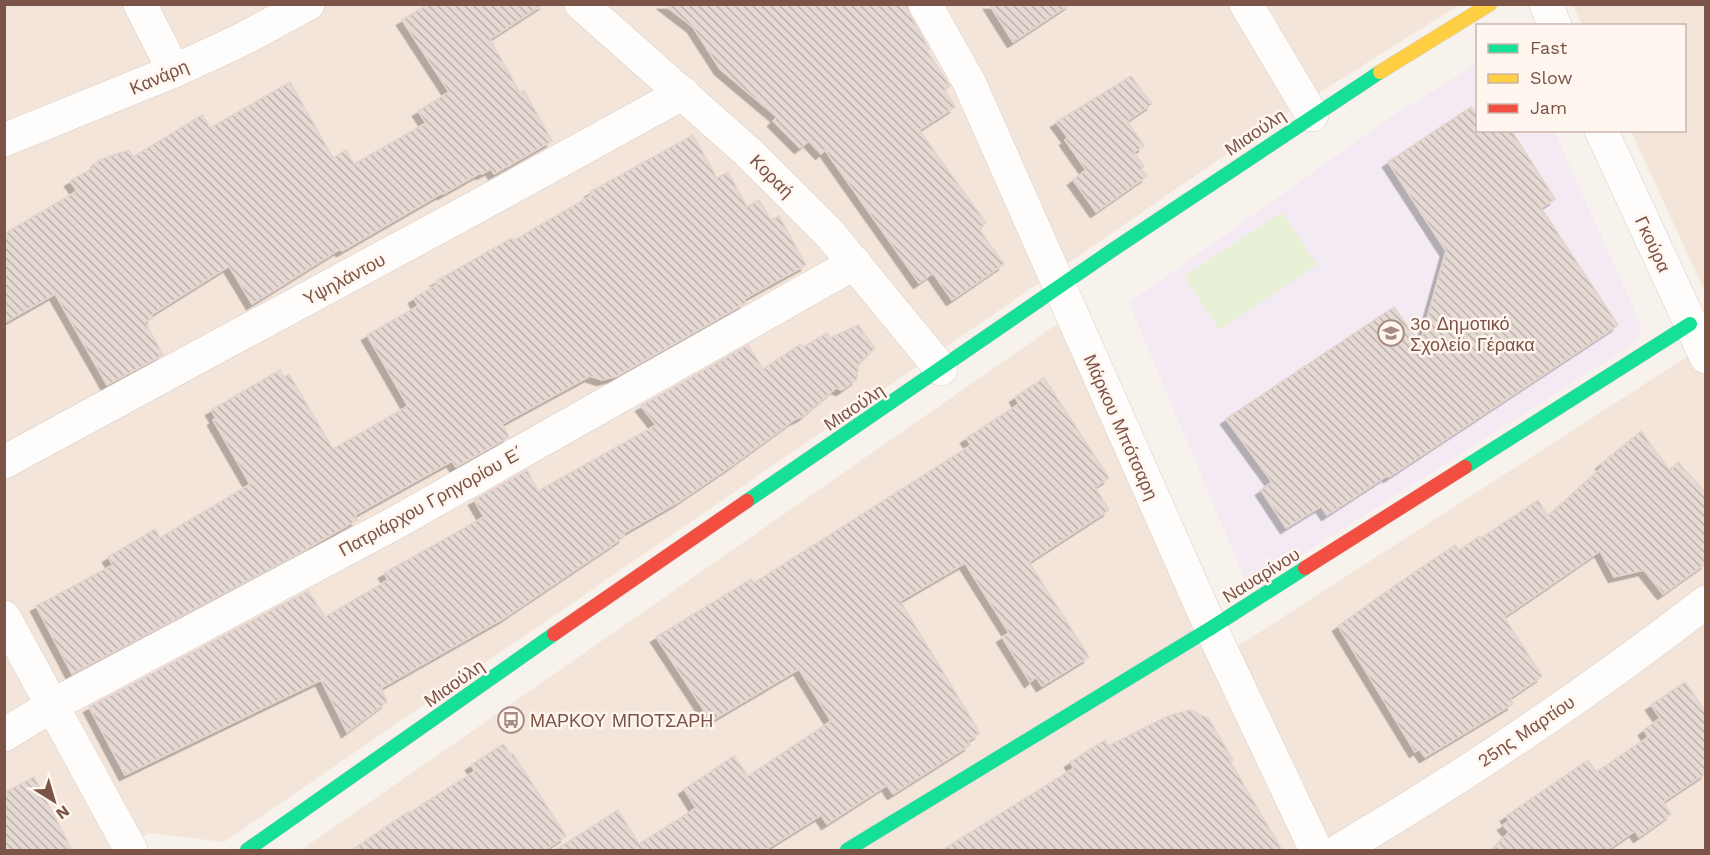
<svg xmlns="http://www.w3.org/2000/svg" width="1710" height="855" font-family="'Work Sans',sans-serif">
  <defs>
    <pattern id="building-back-hatch" width="6" height="6" patternUnits="userSpaceOnUse" patternTransform="scale(1.5)"><rect width="6" height="6" fill="#e5d9d3"/><path d="M-1 5l2 2M0 0l6 6M5-1l2 2" fill="none" stroke="#bfb3ad"/></pattern>
    <filter id="shadow"><feDropShadow dx="-5.5" dy="5.5" stdDeviation="0" flood-color="#0004"/></filter>
  </defs>
  <rect width="100%" height="100%" fill="#f8f2ec"/>
  <g fill="#f4e5da">
    <path d="M5 5H1459L1284 115 224 842 149 833 117 850H5Z"/>
    <path d="M1573 5H1705V292L1631 131 1684 130V26L1582 25Z"/>
    <path d="M1063 320 1215 661 1705 345V850H301Z"/>
  </g>
  <path fill="#f3eaf4" d="M1477 64 1478 130 1554 131 1641 325 1638 341 1249 589 1129 303 1398 112Z"/>
  <path fill="#e8f0d5" d="M1282 212 1317 265 1219 330 1184 276Z"/>
  <g fill="url(#building-back-hatch)" stroke="#e3d4cd" stroke-width="1.5" filter="url(#shadow)">
    <path d="M428 4H544L490 39 520 93 524 91 552 141 494 174 491 169 482 174 480 173 443 194 442 193 342 251 340 249 252 304 229 266 151 315 153 318 145 322 163 355 107 385 55 294 4 323V234L77 191 70 181 93 168 99 160 129 150 133 157 202 115 210 128 290 82 333 158 346 150 354 164 426 123 418 111 449 92 402 20Z"/>
    <path d="M663 4H906L909 13 929 49 927 51 950 86 945 90 955 107 919 130 986 223 979 229 1004 264 952 300 933 273 919 283 825 150 821 154 809 141 800 148 773 121 777 117 720 69 693 27Z"/>
    <path d="M989 4H1070L1013 42Z"/>
    <path d="M1131 76 1152 104 1127 121 1144 146 1134 152 1144 167 1141 169 1147 176 1096 212 1073 180 1086 170 1065 140 1068 138 1056 122Z"/>
    <path d="M1471 107 1478 117V130H1511L1555 199 1541 208 1618 325 1389 477 1388 475 1327 515 1321 506 1286 528 1261 490 1272 482 1226 419 1394 307 1420 344 1446 251 1388 162Z"/>
    <path d="M693 135 717 178 728 172 747 207 759 200 771 220 779 216 806 265 744 299 746 303 617 376 602 380 590 376 502 424 509 437 456 467 452 461 355 515 357 520 296 555 72 674 36 606 113 565 108 557 155 529 160 538 250 484 213 420 216 418 211 410 280 370 284 377 289 374 333 449 408 406 367 335 418 306 414 298 438 284 436 281 512 238 513 241 592 195 590 192Z"/>
    <path d="M858 325 875 348 858 365 857 379 842 390 836 388 803 416 794 420 730 467 678 502 624 533V537L504 618 381 688 387 702 347 732 321 680 125 775 89 707 308 591 325 617 388 580 384 573 484 517 474 500 527 470 538 491 656 425 641 406 748 345 763 369 801 344 803 347 827 333 830 338Z"/>
    <path d="M1044 378 1109 478 1095 487 1109 510 1029 562 1089 657 1042 686 1036 677 1030 682 1002 637 1009 633 965 563 900 601 980 733 968 741 970 745 893 794 887 785 827 824 821 815 765 850H555L618 810 639 844 696 808 684 789 734 756 748 776 831 721 799 669 711 721 656 637 751 579 754 583 971 445 966 438 1019 404 1015 397Z"/>
    <path d="M1641 431 1670 471 1678 462 1706 493V563L1663 594 1644 570 1614 577 1600 551 1504 617 1542 676 1510 698 1513 704 1425 757 1419 749 1415 752 1338 626 1394 586 1455 545 1459 550 1480 536 1481 538 1538 500 1548 516 1603 466 1601 464Z"/>
    <path d="M1685 682 1706 712V773L1663 802 1671 814 1639 837 1635 831 1607 850H1492L1509 832 1503 825 1509 821 1506 816 1588 760 1596 772 1648 737 1644 730 1660 718 1651 705Z"/>
    <path d="M1190 710 1209 719 1233 760 1230 761 1282 850H942L1074 768 1070 762 1105 740 1108 746 1168 716Z"/>
    <path d="M503 744 511 755 513 754 566 836 545 850H352L408 812 409 813 475 771 471 765Z"/>
    <path d="M34 777 72 850H4V793Z"/>
  </g>
  <g fill="none" stroke-linecap="round" stroke-linejoin="round">
    <g stroke="#d8cec8" stroke-width="34">
      <g id="street">
        <path d="M140 4 174 71"/>
        <path d="M581 4 749 153 830 234 941 369"/>
        <path d="M925 4 969 82 1211 628 1316 850"/>
        <path d="M1246 4 1312 115"/>
        <path d="M1546 4 1555 26"/>
        <path d="M1601 130 1706 357"/>
        <path d="M4 140 174 71 241 40 308 4"/>
        <path d="M4 462 476 207 683 93"/>
        <path d="M4 617 131 850"/>
        <path d="M4 735 53 705 395 523 855 263"/>
        <path d="M1340 850C1467 775 1589 692 1706 602"/>
      </g>
    </g>
    <g stroke="#d9cfca" stroke-width="15">
      <g id="fast">
        <path d="M1465 467 1690 324"/>
        <path d="M747 501 1114 249 1380 72"/>
        <path d="M247 850 554 634"/>
        <path d="M847 850 1211 628 1305 568"/>
      </g>
    </g>
    <g stroke="#d9cfca" stroke-width="15">
      <path id="slow" d="M1380 72 1490 4"/>
    </g>
    <g stroke="#d9cfca" stroke-width="15">
      <g id="jam">
        <path d="M1305 568 1465 467"/>
        <path d="M554 634 747 501"/>
      </g>
    </g>
    <use href="#street" stroke="#fefdfc" stroke-width="33"/>
    <use href="#fast" stroke="#16e098" stroke-width="14"/>
    <use href="#slow" stroke="#ffcf43" stroke-width="14"/>
    <use href="#jam" stroke="#f24e42" stroke-width="14"/>
  </g>
  <defs>
    <g id="school-ring" transform="scale(1.35)"><circle r="9.5" fill="#fff6ef" stroke="#a78b81" stroke-width="1.5"/><path d="M0-5L7-2L0 1L-7-2ZM-4 1L0 2.5L4 1V4Q0 6-4 4Z" fill="#a78b81"/></g>
    <g id="bus-ring" transform="scale(1.35)"><circle r="9.5" fill="#fff6ef" stroke="#a78b81" stroke-width="1.5"/><path d="M-5-6H5V4H4V6H2V4H-2V6H-4V4H-5ZM-3.5-4V0h7V-4ZM-3.5 1.2v1.5H-2V1.2ZM2 1.2v1.5H3.5V1.2Z" fill="#a78b81"/></g>
  </defs>
  <g fill-rule="evenodd">
    <use href="#school-ring" x="1391" y="333"/>
    <use href="#bus-ring" x="511" y="720"/>
  </g>
  <g text-anchor="middle" dominant-baseline="central" stroke-width="5" stroke-linejoin="round" paint-order="stroke">
    <g font-size="18" fill="#7b5347" stroke="#fff6ef">
      <text transform="translate(159 77) rotate(-23)">Κανάρη</text>
      <text transform="translate(1255 132) rotate(-34)">Μιαούλη</text>
      <text transform="translate(772 176) rotate(45)">Κοραή</text>
      <text transform="translate(1653 244) rotate(65)">Γκούρα</text>
      <text transform="translate(344 279) rotate(-28)">Υψηλάντου</text>
      <text transform="translate(854 407) rotate(-34)">Μιαούλη</text>
      <text transform="translate(1121 427) rotate(66)">Μάρκου Μπότσαρη</text>
      <text transform="translate(431 501) rotate(-29)">Πατριάρχου Γρηγορίου Ε΄</text>
      <text transform="translate(1261 575) rotate(-32)">Ναυαρίνου</text>
      <text transform="translate(454 683) rotate(-35)">Μιαούλη</text>
      <text transform="translate(1526 731) rotate(-34)">25ης Μαρτίου</text>
    </g>
    <g font-size="18" fill="#7b5347" stroke="#fff6ef" text-anchor="start">
      <text x="1410" y="323">3ο Δημοτικό<tspan x="1410" dy="21">Σχολείο Γέρακα</tspan></text>
      <text x="530" y="720">ΜΑΡΚΟΥ ΜΠΟΤΣΑΡΗ</text>
    </g>
  </g>
  <rect width="1710" height="855" fill="none" stroke="#7b5347" stroke-width="12"/>
  <rect x="1476" y="24" width="210" height="108" fill="#fff6ef" stroke="#cab5ac" stroke-width="1.5"/>
  <rect x="1488" y="44" width="30" height="9" fill="#16e098" stroke="#cab5ac" stroke-width="1.5"/>
  <text x="1530" y="54" font-size="18" fill="#7b5347">Fast</text>
  <rect x="1488" y="74" width="30" height="9" fill="#ffcf43" stroke="#cab5ac" stroke-width="1.5"/>
  <text x="1530" y="84" font-size="18" fill="#7b5347">Slow</text>
  <rect x="1488" y="104" width="30" height="9" fill="#f24e42" stroke="#cab5ac" stroke-width="1.5"/>
  <text x="1530" y="114" font-size="18" fill="#7b5347">Jam</text>
  <g transform="translate(54 801) rotate(143)" stroke="#fff6ef" stroke-width="4.5" paint-order="stroke">
  <path d="M0-4.5L10 22L0 15L-10 22Z" fill="#7b5347"/>
  <text y="-9" font-size="16" font-weight="bold" text-anchor="middle" fill="#7b5347">N</text>
  </g>
</svg>
